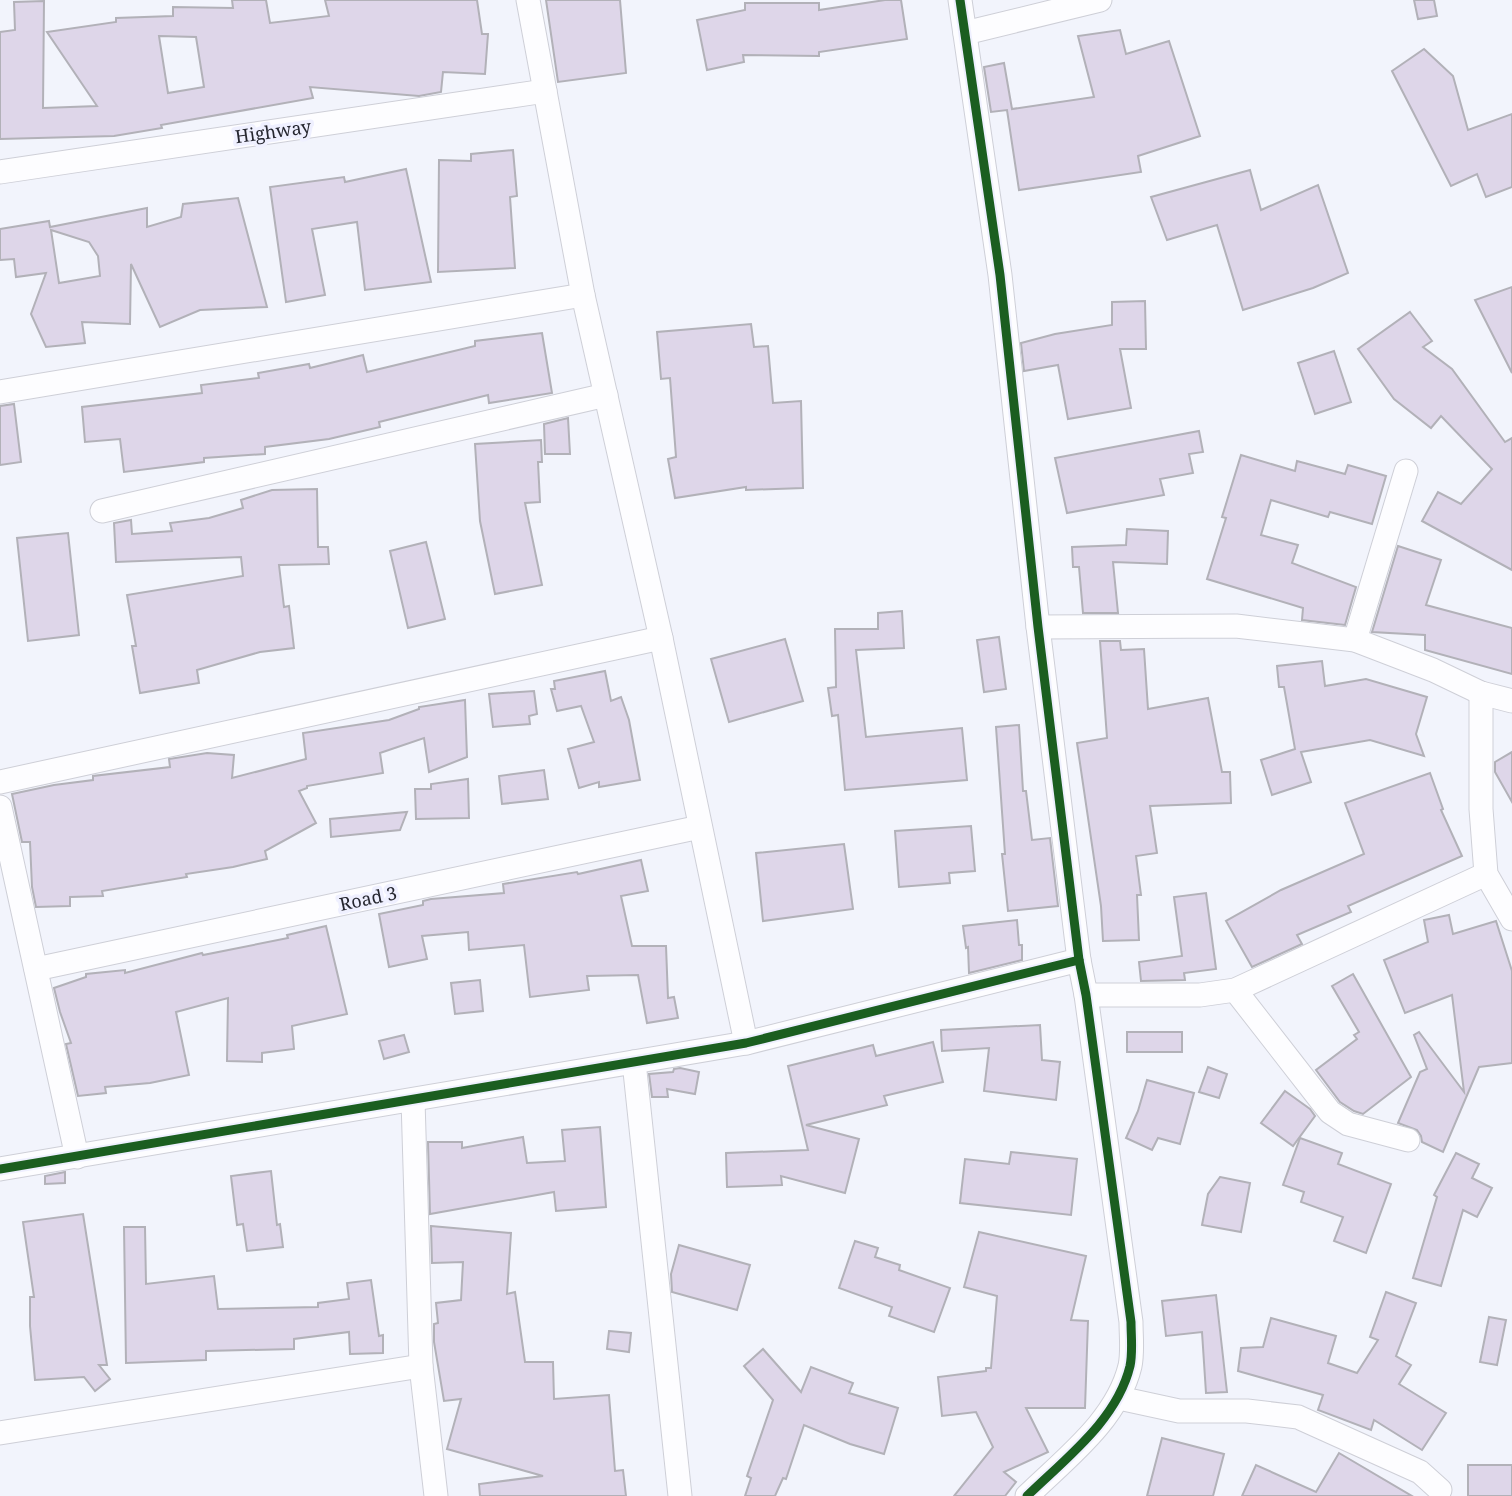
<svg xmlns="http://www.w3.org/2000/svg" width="1512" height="1496" font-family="'Noto Serif',serif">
  <rect width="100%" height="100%" fill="#f2f4fc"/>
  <g fill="#ded6e9" stroke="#b2b1b8" stroke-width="2" fill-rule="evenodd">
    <path d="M232 0H266L270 23 329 16 325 0H477L482 34H488L485 74 443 72 441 92 419 96 310 87 313 98 161 125 162 128 114 136 0 139V32L15 30 14 2 44 1 43 108 97 106 47 32 116 22V18L173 16V7L233 8ZM159 36 196 37 204 87 168 93Z"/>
    <path d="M546 0H620L626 73 558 82Z"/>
    <path d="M885 0H901L907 39 819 52V56L743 55 744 62 707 70 697 20 745 10V3H819V10Z"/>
    <path d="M1414 0H1434L1437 16 1418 19Z"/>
    <path d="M1120 30 1126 54 1169 41 1200 136 1138 156 1141 172 1019 190 1007 110 991 112 984 67 1004 63 1012 109 1094 97 1078 36Z"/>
    <path d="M1424 49 1453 76 1468 130 1512 114V187L1486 197 1477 174 1451 186 1392 71Z"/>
    <path d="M513 150 517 196 510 197 515 268 438 272 439 160 471 161V154Z"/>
    <path d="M406 169 431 282 365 290 357 222 312 229 325 295 286 302 270 187 344 177 345 182Z"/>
    <path d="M1250 170 1261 210 1318 185 1348 273 1313 288 1243 310 1217 225 1167 240 1151 197Z"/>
    <path d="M238 198 267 307 200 310 160 327 131 264 130 324 82 322 85 343 46 347 31 314 46 273 16 277 14 259 0 260V229L49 221 50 227 147 208V227L181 217 183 204ZM51 230 89 242 98 256 100 276 59 283Z"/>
    <path d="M1512 287V373L1475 300Z"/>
    <path d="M1145 301 1146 349H1120L1131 408 1068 419 1058 365 1024 371 1021 343 1055 334 1112 325V302Z"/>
    <path d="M1410 312 1432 341 1423 347 1452 369 1505 442 1512 438V570L1422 521 1438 492 1461 504 1492 469 1441 416 1431 428 1394 399 1358 349Z"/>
    <path d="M751 324 754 347 768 346 773 403 801 401 803 488 746 490V487L675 498 668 459 676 457 670 378 661 379 657 332Z"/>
    <path d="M542 333 552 393 489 403 488 395 379 422 380 427 329 439 265 447V454L204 458V462L124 472 120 439 85 442 82 407 202 393 201 385 259 378 258 373 309 364 310 368 363 355 367 372 475 346V341Z"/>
    <path d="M1334 351 1351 402 1315 414 1298 363Z"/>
    <path d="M14 404 21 462 0 465V406Z"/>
    <path d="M568 418 570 454H545L544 424Z"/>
    <path d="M1199 431 1203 452 1189 454 1193 473 1160 479 1164 495 1067 513 1055 458Z"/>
    <path d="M541 440 542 462H538L540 502 525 503 542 585 495 594 480 521 475 444Z"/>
    <path d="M1241 455 1295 471 1297 461 1345 474 1348 465 1386 476 1372 524 1330 512 1328 517 1271 500 1261 535 1298 545 1292 563 1356 587 1345 625 1302 620 1303 608 1207 579 1226 518 1222 517Z"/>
    <path d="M317 489 318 547H328L329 564 279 565 284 607 289 606 294 648 260 652 197 670 199 683 140 693 132 646H136L127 595 243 576 241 557 116 562 114 523 131 520 132 534 172 531 170 523 209 518 243 508 241 500 272 490Z"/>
    <path d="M1127 529 1168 531 1167 564 1113 562 1118 613H1083L1079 567H1073L1072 547 1126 545Z"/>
    <path d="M68 533 79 635 28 641 17 538Z"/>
    <path d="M426 542 445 619 408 628 390 551Z"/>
    <path d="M1398 546 1441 560 1426 605 1512 628V674L1425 650V635L1372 632Z"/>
    <path d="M902 611 904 648 856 650 866 737 962 728 967 780 845 790 838 715 832 716 828 688 836 687 835 629H878V613Z"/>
    <path d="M999 637 1006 689 984 692 977 640Z"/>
    <path d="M785 639 803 701 729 722 711 659Z"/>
    <path d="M1100 641H1120L1121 650 1144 649 1148 709 1208 698 1222 772H1230L1231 803 1150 806 1157 853 1136 856 1141 895H1137L1139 940 1103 941 1101 906 1077 743 1107 738Z"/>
    <path d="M1322 661 1325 686 1366 679 1427 697 1416 734 1424 756 1370 740 1301 752 1311 782 1272 795 1261 760 1295 749 1284 687H1279L1277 666Z"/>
    <path d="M605 671 611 701 621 697 629 720 640 780 599 787V782L579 788 568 749 594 742 581 706 557 711 551 689H555L554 681Z"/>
    <path d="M534 691 537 714 529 716 530 724 493 727 489 694Z"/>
    <path d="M465 700 467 757 429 772 424 738 380 753 383 773 307 786V788L299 791 316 823 265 851 267 859 233 867 186 874 187 877 102 891 103 896 70 897V906L36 907 32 887 30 842H22L12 794 54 785 93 780V776L170 767 169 759 207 753 234 755 232 778 306 759 303 733 389 720 419 709V707Z"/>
    <path d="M1019 725 1023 791H1026L1032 840 1050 838 1058 906 1008 911 1002 854H1005L996 727Z"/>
    <path d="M1512 752V802L1495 772V762Z"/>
    <path d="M544 770 548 799 502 804 499 776Z"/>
    <path d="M1430 773 1443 809 1441 810 1462 856 1348 906 1351 912 1297 935 1302 944 1252 967 1226 921 1281 890 1364 854 1345 803Z"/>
    <path d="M468 779 469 818 416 819 415 789H431V784Z"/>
    <path d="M407 812 400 830 331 837 330 819Z"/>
    <path d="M971 826 975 871 949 873 950 883 899 887 895 831Z"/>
    <path d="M844 844 853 909 763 921 756 853Z"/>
    <path d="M641 860 648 891 621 896 632 946H666L668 998 674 997 678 1018 647 1023 638 975 587 976 589 990 530 997 524 945 469 950 468 932 422 936 427 959 389 967 379 914 423 905V901L431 899 504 893 503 884 577 872 578 874Z"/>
    <path d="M1206 893 1216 969 1184 973 1185 980 1141 981 1139 962 1182 956 1174 897Z"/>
    <path d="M1449 915 1453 934 1496 921 1512 971V1063L1479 1067 1443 1152 1422 1142 1421 1136 1417 1130 1398 1123 1420 1072 1427 1069 1414 1035 1419 1032 1464 1092 1452 995 1405 1013 1384 960 1428 942 1424 920Z"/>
    <path d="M1017 920 1019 945H1022V960L969 973 968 947 966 948 963 926Z"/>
    <path d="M326 926 347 1014 292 1026 294 1049 262 1053V1062L227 1061 228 998 176 1012 189 1075 150 1083 105 1087 106 1093 78 1096 66 1044 71 1043 60 1012 54 988 86 977V974L125 970V973L202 953 203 955 288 938 287 935Z"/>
    <path d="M1353 974 1411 1077 1363 1114 1354 1111 1340 1102 1316 1070 1357 1039 1354 1035 1359 1032 1332 986Z"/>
    <path d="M480 980 483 1011 455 1014 451 983Z"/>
    <path d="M1040 1025 1042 1060 1060 1062 1056 1100 984 1091 989 1048 942 1051 941 1030Z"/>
    <rect x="1127" y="1032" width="55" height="20"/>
    <path d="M404 1035 409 1052 384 1059 379 1041Z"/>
    <path d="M933 1042 943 1082 884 1096 887 1105 806 1125 859 1139 845 1193 781 1176 782 1185 727 1187 726 1153 808 1150 788 1066 873 1045 876 1056Z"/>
    <path d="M1208 1067 1227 1074 1219 1098 1199 1092Z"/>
    <path d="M680 1068 699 1072 695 1094 667 1089 668 1097H652L649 1074 673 1072 674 1069Z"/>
    <path d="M1147 1080 1194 1093 1180 1144 1158 1138 1152 1150 1126 1138 1138 1111Z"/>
    <path d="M1285 1091 1310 1109 1315 1116 1293 1146 1261 1123Z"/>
    <path d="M600 1127 606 1207 556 1211 554 1192 430 1214 428 1142H462V1148L523 1137 527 1163 565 1161 562 1130Z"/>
    <path d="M1300 1138 1342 1153 1338 1164 1391 1184 1366 1253 1334 1241 1343 1217 1301 1202 1304 1192 1283 1185Z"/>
    <path d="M1011 1152 1077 1159 1071 1215 960 1203 965 1159 1009 1164Z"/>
    <path d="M1456 1153 1479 1164 1472 1178 1492 1188 1477 1217 1463 1210 1441 1286 1413 1278 1437 1197 1434 1195Z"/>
    <path d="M271 1171 277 1225 280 1224 283 1247 247 1251 243 1224 237 1225 231 1176Z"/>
    <path d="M65 1172V1183L45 1184V1176Z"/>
    <path d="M1220 1177 1250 1183 1241 1232 1202 1225 1208 1194Z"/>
    <path d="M83 1214 107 1365H99L110 1379 95 1391 84 1377 35 1380 30 1326V1297H34L23 1222Z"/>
    <path d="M431 1226 511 1233 507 1294 515 1292 525 1362H553L554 1399 609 1395 615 1471 623 1470 626 1496H480L479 1484 543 1476 447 1449 461 1399 444 1401 434 1342V1324L438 1323 436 1303 461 1300 463 1262 432 1263Z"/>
    <path d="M124 1227H145L146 1284 214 1276 218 1309 318 1307V1303L349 1299 347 1283 371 1280 379 1336 383 1335V1353L350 1354 349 1332 294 1339V1349L206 1351V1360L126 1363Z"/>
    <path d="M979 1232 1086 1256 1071 1320 1088 1321 1085 1408H1026L1048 1452 1004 1472 1016 1482 1005 1496H954L993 1447 976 1412 942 1416 938 1377 986 1371V1368H991L997 1296 964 1287Z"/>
    <path d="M855 1241 878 1248 875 1257 900 1265 899 1270 950 1288 934 1332 889 1316 892 1307 839 1288Z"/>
    <path d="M679 1245 750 1265 737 1310 672 1292 671 1274Z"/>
    <path d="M1386 1292 1416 1303 1396 1356 1411 1365 1399 1384 1446 1413 1422 1450 1374 1420 1371 1430 1318 1410 1323 1395 1238 1371 1241 1348 1263 1347 1271 1318 1336 1336 1328 1363 1357 1373 1378 1340 1370 1337Z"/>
    <path d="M1216 1295 1227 1392 1206 1393 1202 1332 1166 1336 1162 1301Z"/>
    <path d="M1489 1317 1506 1320 1497 1365 1480 1362Z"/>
    <path d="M609 1331 631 1333 629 1352 607 1349Z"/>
    <path d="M763 1349 801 1392 811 1367 853 1383 849 1393 898 1408 884 1454 850 1444 804 1425 786 1479 783 1478 775 1496H745L751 1478 747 1476 773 1400 744 1366Z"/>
    <path d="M1162 1438 1224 1454 1213 1496H1147Z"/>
    <path d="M1339 1453 1412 1496H1242L1256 1465 1316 1492Z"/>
    <rect x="1468" y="1465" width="44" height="31"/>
  </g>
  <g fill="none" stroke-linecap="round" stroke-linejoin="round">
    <g stroke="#cecfd7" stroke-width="25">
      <g id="street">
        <path d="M528 0 583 295 661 638 746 1043"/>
        <path d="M960 0 1000 275 1038 627 1079 960 1086 995 1131 1322C1131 1336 1133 1352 1130 1366 1117 1420 1066 1458 1027 1496"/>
        <path d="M965 33 1100 0"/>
        <path d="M0 172 545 91"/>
        <path d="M0 392 583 295"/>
        <path d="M102 511 606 395"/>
        <path d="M1038 627 1236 626 1355 640 1433 670 1481 693 1512 701"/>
        <path d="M1355 640 1406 471"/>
        <path d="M1481 693V809L1486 874 1512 919"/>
        <path d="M0 782 661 638"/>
        <path d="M0 807 77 1157"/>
        <path d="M36 969 700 827"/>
        <path d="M1235 990 1330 1112 1348 1124 1408 1140"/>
        <path d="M1086 995H1200L1235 990 1486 874"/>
        <path d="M634 1062 680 1496"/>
        <path d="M413 1100 421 1366 436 1496"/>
        <path d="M0 1169 746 1043 1079 960"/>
        <path d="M1119 1398 1179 1411H1247L1298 1417 1420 1472 1440 1490"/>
        <path d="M0 1433 421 1366"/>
      </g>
    </g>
    <use href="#street" stroke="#fdfdff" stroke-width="23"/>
    <g stroke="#eff0ff" stroke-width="13">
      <g id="cycleway">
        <path d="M960 0 1000 275 1038 627 1079 960 1086 995 1131 1322C1131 1336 1133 1352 1130 1366 1117 1420 1066 1458 1027 1496"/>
        <path d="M0 1169 746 1043 1079 960"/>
      </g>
    </g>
    <use href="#cycleway" stroke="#1b5e20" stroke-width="9"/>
  </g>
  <g text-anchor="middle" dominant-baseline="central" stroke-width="7" stroke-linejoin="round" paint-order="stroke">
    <g font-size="18" fill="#25262f" stroke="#eff0ff">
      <text transform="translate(273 131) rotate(-8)">Highway</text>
      <text transform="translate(368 898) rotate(-12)">Road 3</text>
    </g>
  </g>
</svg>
